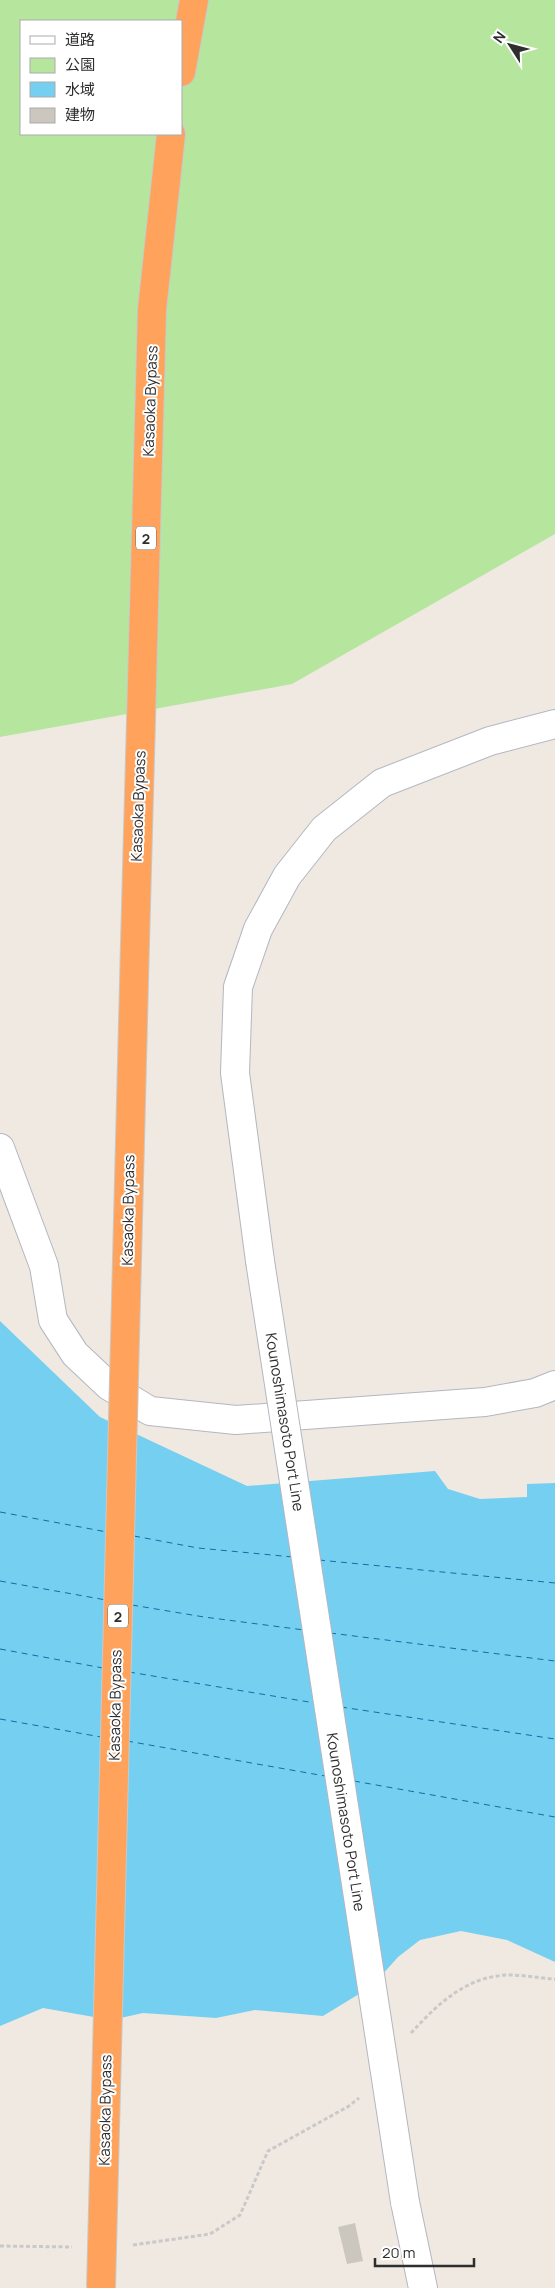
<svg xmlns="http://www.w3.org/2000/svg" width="555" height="2288" font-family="Manrope,'Noto Sans JP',sans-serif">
  <rect width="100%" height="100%" fill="#efe9e1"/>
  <path fill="#b6e59e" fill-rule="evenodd" d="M0 0H555V534L292 684 0 737ZM21 21H181V134H21Z"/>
  <path fill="#75cff0" d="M0 1321 100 1417 247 1486 435 1471 448 1489 480 1499 527 1497V1484L555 1483V1962L507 1940 461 1931 420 1940 398 1957 372 1986 323 2016 255 2010 216 2018 143 2013 111 2020 43 2008 0 2026Z"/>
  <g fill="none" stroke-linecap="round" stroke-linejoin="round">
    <g stroke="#0d6fa3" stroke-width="1" stroke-dasharray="6 5" stroke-linecap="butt">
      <path d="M0 1512 107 1532"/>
      <path d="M134 1536 198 1548 293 1557"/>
      <path d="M319 1560 555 1583"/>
      <path d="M0 1581 106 1600"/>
      <path d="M132 1605 204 1617 304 1630"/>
      <path d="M330 1633 555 1661"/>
      <path d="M0 1649 103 1668"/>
      <path d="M129 1672 315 1703"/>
      <path d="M341 1707 555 1739"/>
      <path d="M0 1719 101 1737"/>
      <path d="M127 1741 325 1776"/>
      <path d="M354 1781 555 1817"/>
    </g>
  </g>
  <path fill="#cbc7bf" d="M355 2223 363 2261 347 2264 338 2227Z"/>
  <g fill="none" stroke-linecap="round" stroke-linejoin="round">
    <g stroke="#b4b7c1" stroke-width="30">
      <path id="street" d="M0 1148 44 1266 53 1320 75 1354 109 1386 150 1411 236 1420 485 1402 535 1393 555 1385"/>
    </g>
    <g stroke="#b4b7c1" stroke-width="30">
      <g id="secondary">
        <path d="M260 1261 235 1073 238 987 258 929 287 876 324 829 382 783 490 741 555 724"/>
        <path d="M405 2202 423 2288"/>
      </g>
    </g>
    <g stroke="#c9c9c9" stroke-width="30">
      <g id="highway">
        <path d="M181 72 194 0"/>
        <path d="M135 943 152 310 171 134"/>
      </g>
    </g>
    <g stroke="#c9c9c9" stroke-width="3" stroke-dasharray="4 2.5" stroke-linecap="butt">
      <path d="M411 2033C434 2008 461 1981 497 1976 515 1973 537 1978 555 1979"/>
      <path d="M133 2245 210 2234 240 2215 268 2151 349 2106 359 2098"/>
      <path d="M0 2246 72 2247"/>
    </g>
    <use href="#street" stroke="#fff" stroke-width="28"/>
    <use href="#secondary" stroke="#fff" stroke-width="28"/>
    <use href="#highway" stroke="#ffa35c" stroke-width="28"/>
    <g stroke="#b4b7c1" stroke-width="30" stroke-linecap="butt">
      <path id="secondary-bridge" d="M260 1261 405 2202"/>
    </g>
    <g stroke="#c9c9c9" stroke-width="30" stroke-linecap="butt">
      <path id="highway-bridge" d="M101 2288 135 943"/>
    </g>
    <use href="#secondary-bridge" stroke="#fff" stroke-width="28"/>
    <use href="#highway-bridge" stroke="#ffa35c" stroke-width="28"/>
  </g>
  <g text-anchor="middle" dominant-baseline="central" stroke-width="4" stroke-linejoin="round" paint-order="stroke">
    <g fill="#fff" stroke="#6d6d6d" stroke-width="1">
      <rect x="136" y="526.5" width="20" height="23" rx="4"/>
      <rect x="108" y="1604.5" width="20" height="23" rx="4"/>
    </g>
    <g font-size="14" font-weight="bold" fill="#2e2e2e">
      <text x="146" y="538">2</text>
      <text x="118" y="1616">2</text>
    </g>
    <g font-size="15" fill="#2e2e2e" stroke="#fff">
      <text transform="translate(150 401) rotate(-88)">Kasaoka Bypass</text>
      <text transform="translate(138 806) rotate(-88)">Kasaoka Bypass</text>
      <text transform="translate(128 1210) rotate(-89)">Kasaoka Bypass</text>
      <text transform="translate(285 1422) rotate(81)">Kounoshimasoto Port Line</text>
      <text transform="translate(115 1705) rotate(-89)">Kasaoka Bypass</text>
      <text transform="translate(346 1822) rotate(81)">Kounoshimasoto Port Line</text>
      <text transform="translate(105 2110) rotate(-89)">Kasaoka Bypass</text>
    </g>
  </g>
  <rect x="20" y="20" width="162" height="115" fill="#ffffff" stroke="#ababab"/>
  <rect x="30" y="36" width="25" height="8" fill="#ffffff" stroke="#ababab"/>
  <text x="65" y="45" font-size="15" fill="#2e2e2e">道路</text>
  <rect x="30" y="58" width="25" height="15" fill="#b6e59e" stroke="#ababab"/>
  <text x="65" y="70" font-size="15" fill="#2e2e2e">公園</text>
  <rect x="30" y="82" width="25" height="15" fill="#75cff0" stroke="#ababab"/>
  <text x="65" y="95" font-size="15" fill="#2e2e2e">水域</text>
  <rect x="30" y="108" width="25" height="15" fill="#cbc7bf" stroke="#ababab"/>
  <text x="65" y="120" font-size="15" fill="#2e2e2e">建物</text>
  <g transform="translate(510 45) rotate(306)" stroke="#ffffff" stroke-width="4" paint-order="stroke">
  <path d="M0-4L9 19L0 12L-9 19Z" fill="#2e2e2e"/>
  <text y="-8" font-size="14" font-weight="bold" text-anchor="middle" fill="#2e2e2e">N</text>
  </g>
  <path d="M375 2258v8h99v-8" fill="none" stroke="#2e2e2e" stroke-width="2.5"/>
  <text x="382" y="2258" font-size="15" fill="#2e2e2e" stroke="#ffffff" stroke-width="4" paint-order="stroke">20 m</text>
</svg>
